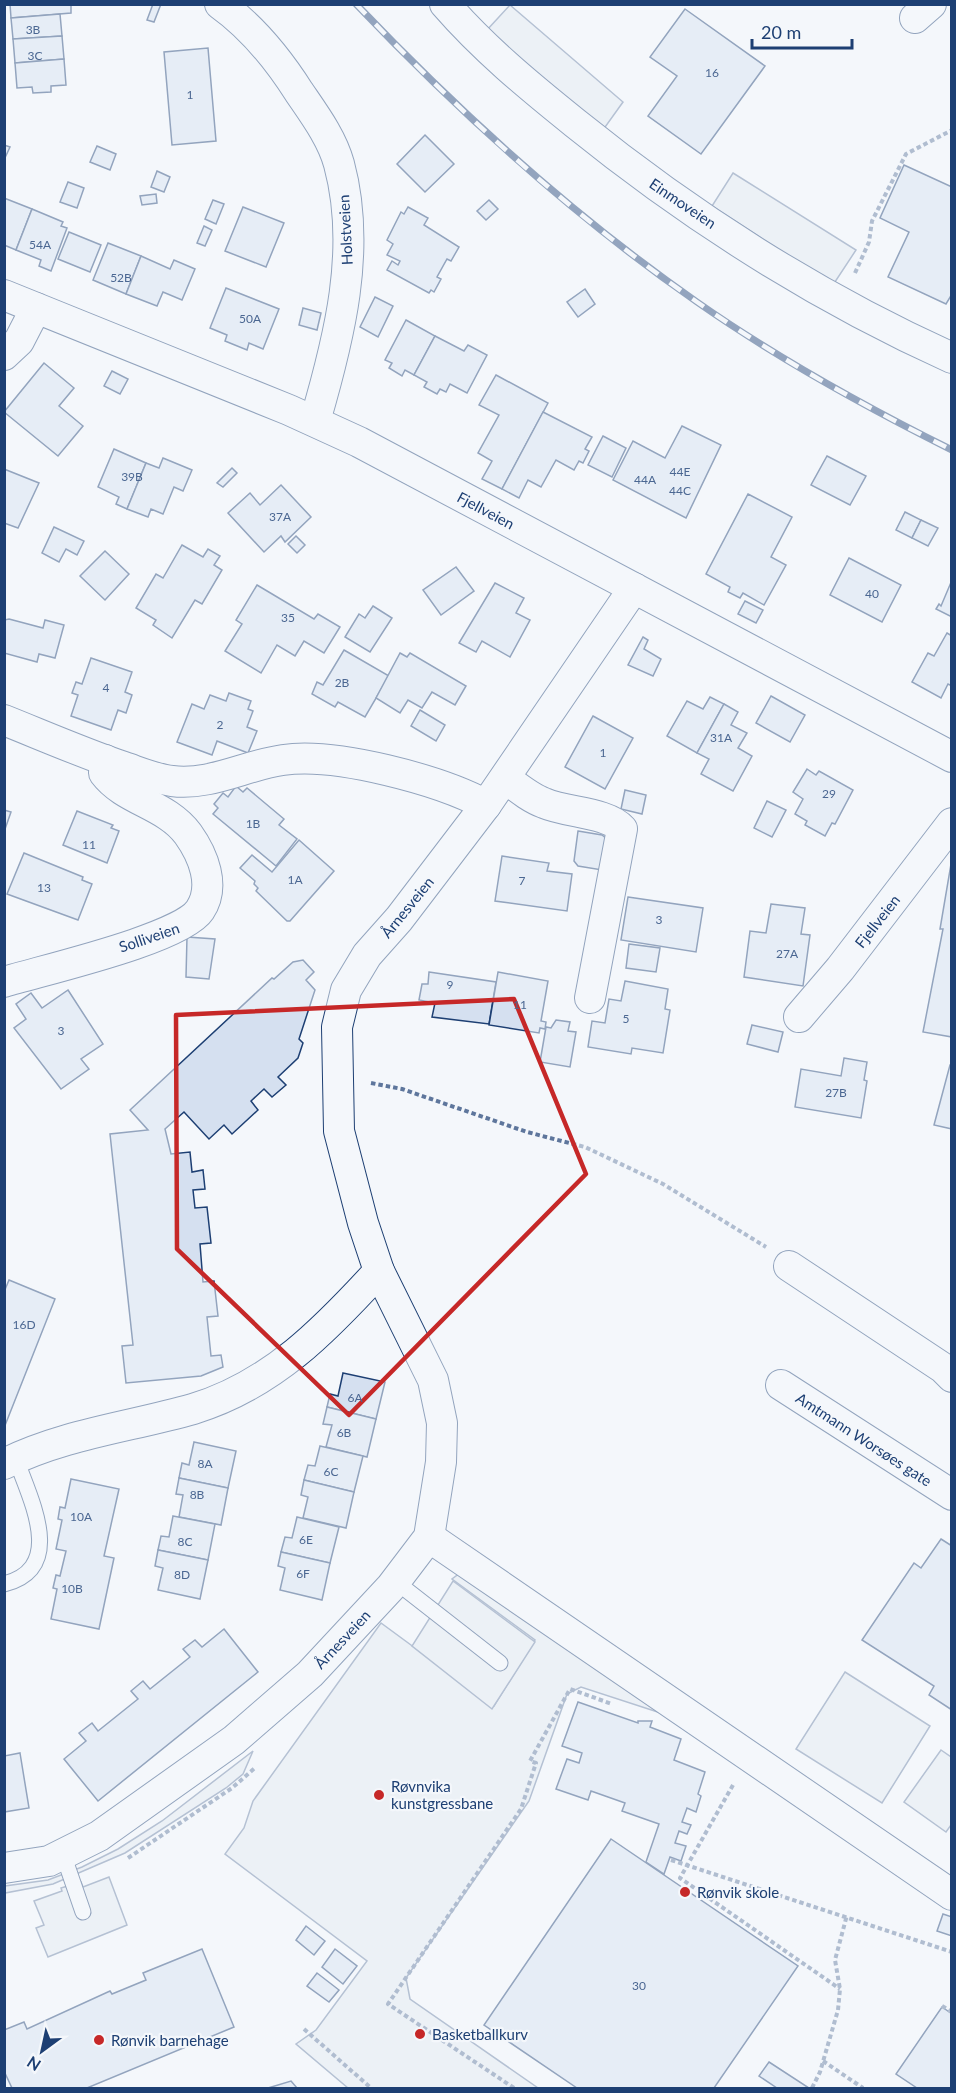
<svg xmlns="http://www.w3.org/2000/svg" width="956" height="2093" font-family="Lato,sans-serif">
  <rect width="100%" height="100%" fill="#f4f7fb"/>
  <g fill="#e3e9f0" stroke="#687fa3" stroke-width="1.5">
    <path d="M464 1570 673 1717 581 1687 567 1694 529 1801 406 1978 410 1999 538 2088H348L296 2044 316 2030 367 1961 225 1854 244 1828 253 1801 381 1623 494 1706 535 1640 452 1579Z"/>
    <path d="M845 1672 930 1726 882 1803 796 1749Z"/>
    <path d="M941 1750 951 1757V1825L946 1832 904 1802Z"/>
  </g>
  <g fill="#e3e8f0" stroke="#687fa3" stroke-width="1.5">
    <path d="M510 5 623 102 603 130 487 30Z"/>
    <path d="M733 173 856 250 833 285 712 206Z"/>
    <path d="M453 1581 535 1642 492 1709 412 1646Z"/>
    <path d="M253 1751 243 1774 226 1788 125 1853 53 1884 5 1893V1886L48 1880 82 1867 118 1849 162 1821Z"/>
    <path d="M109 1877 127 1925 48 1957 36 1928 44 1925 34 1901 62 1891 61 1888 81 1882 83 1887Z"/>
  </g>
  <g fill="#d5e0f0" stroke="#1d3f73" stroke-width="1.5">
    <path d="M10 4H71V13L11 18Z"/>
    <path d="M153 4H161L154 22 147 20Z"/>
    <path d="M685 9 765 66 701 154 648 116 677 76 650 57Z"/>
    <path d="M60 14 62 36 13 39 11 18Z"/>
    <path d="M62 36 64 59 15 63 13 39Z"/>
    <path d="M208 48 216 141 172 145 164 52Z"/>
    <path d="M64 59 66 85 51 86V92L33 93 32 87 17 88 15 63Z"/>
    <path d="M425 135 454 164 425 192 397 164Z"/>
    <path d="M4 145 10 147 4 160Z"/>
    <path d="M97 146 116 154 110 170 90 162Z"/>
    <path d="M904 165 952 187V294L946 304 888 277 909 232 880 218Z"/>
    <path d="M157 171 170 177 164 192 151 187Z"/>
    <path d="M68 182 84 188 77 208 60 202Z"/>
    <path d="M156 194 157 203 142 205 140 196Z"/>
    <path d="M4 198 32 209 16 250 4 245Z"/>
    <path d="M213 200 224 204 216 224 205 219Z"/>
    <path d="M489 200 498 209 486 220 477 211Z"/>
    <path d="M243 207 284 223 266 267 225 251Z"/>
    <path d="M408 207 428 218 424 225 459 247 451 261 447 259 437 277 441 279 434 292 431 290 429 293 387 270 392 261 398 265 400 261 387 255 393 244 387 240 401 212 404 214Z"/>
    <path d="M32 209 63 222 61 226 67 228 51 271 39 266 41 260 16 250Z"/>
    <path d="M204 226 212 230 205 246 197 243Z"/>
    <path d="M69 232 101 245 90 272 58 259Z"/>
    <path d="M108 243 141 256 126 294 93 280Z"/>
    <path d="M141 256 170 269 174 260 195 269 182 300 163 292 157 306 126 294Z"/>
    <path d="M226 288 279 309 263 349 249 343 247 350 225 341 227 335 210 328Z"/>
    <path d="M585 289 595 304 578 317 567 302Z"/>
    <path d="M375 297 393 306 378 337 360 327Z"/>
    <path d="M303 308 321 313 317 330 299 325Z"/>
    <path d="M406 320 435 336 414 375 405 370 402 376 389 368 392 363 385 360Z"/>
    <path d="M435 336 464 351 468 345 487 355 467 393 450 384 446 392 440 389 437 394 424 387 427 382 414 375Z"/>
    <path d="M44 363 74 388 59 406 83 426 58 456 4 412Z"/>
    <path d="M112 371 128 379 120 394 104 386Z"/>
    <path d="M496 375 548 403 502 489 482 479 492 461 478 453 499 415 479 405Z"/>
    <path d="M543 412 592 437 585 449 589 451 583 463 579 461 574 470 556 460 541 487 528 480 519 498 502 489Z"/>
    <path d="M682 426 721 445 686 518 613 480 633 441 665 458Z"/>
    <path d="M603 436 626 448 612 477 588 465Z"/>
    <path d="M114 449 146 463 127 509 116 504 119 497 98 487Z"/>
    <path d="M827 456 866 476 850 505 811 485Z"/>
    <path d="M163 458 192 470 183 491 174 487 163 514 151 509 148 517 127 509 146 463 159 468Z"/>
    <path d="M232 468 237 473 223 487 217 483Z"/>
    <path d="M4 469 39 483 18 528 4 523Z"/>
    <path d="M281 485 311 517 285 542 281 536 264 552 228 513 250 493 260 505Z"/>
    <path d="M748 494 792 517 771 557 786 565 764 605 743 593 740 598 728 592 730 587 706 574Z"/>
    <path d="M905 512 921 520 912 538 896 530Z"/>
    <path d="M921 520 938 528 928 546 912 538Z"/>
    <path d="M54 527 84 541 77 555 66 549 59 562 42 553Z"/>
    <path d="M296 536 305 545 297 553 288 544Z"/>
    <path d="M182 545 203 557 208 549 220 556 214 565 222 570 202 604 195 600 172 638 153 625 156 620 136 608 156 574 163 578Z"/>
    <path d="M105 551 129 574 105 600 80 576Z"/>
    <path d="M849 558 901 585 882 622 830 595Z"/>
    <path d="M456 567 474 591 441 615 423 590Z"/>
    <path d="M952 580V617L936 609 939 604 941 606Z"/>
    <path d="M495 583 524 598 516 613 530 620 510 657 482 641 476 652 459 643Z"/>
    <path d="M257 585 314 619 318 614 340 627 324 653 304 641 295 656 277 645 261 673 225 651 242 624 236 620Z"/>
    <path d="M745 601 763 610 756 623 738 614Z"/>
    <path d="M373 606 392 618 370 652 345 637 359 614 365 618Z"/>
    <path d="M9 619 43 628 45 620 64 625 55 658 39 654 37 662 4 653V620Z"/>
    <path d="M947 633 952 636V686L948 684 941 698 912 682 928 653 934 656Z"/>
    <path d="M643 637 648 640 644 649 661 659 653 676 628 665Z"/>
    <path d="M344 650 389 676 365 717 338 702 335 707 312 694 317 682 323 685Z"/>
    <path d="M400 653 407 657 410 653 466 686 455 705 432 692 422 708 408 700 400 713 376 698Z"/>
    <path d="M91 658 132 672 125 692 132 695 126 713 118 710 111 730 71 716 78 695 72 693 76 682 82 684Z"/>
    <path d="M229 693 251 701 248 709 253 711 247 727 257 731 248 753 217 741 212 755 177 742 192 704 204 709 210 695 226 701Z"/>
    <path d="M771 696 805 715 790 742 756 723Z"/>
    <path d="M710 697 724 704 697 753 667 736 687 701 703 709Z"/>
    <path d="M724 704 738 712 731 725 747 733 738 748 752 756 733 791 701 774 709 759 697 753Z"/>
    <path d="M420 710 445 725 436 741 411 726Z"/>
    <path d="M593 716 633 738 605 789 565 767Z"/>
    <path d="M807 769 816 775 819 771 853 790 835 824 832 823 825 836 805 825 807 821 795 814 803 799 793 792Z"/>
    <path d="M236 786 243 792 247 788 284 819 279 825 297 839 276 866 213 814 218 808 214 804 223 793 228 797Z"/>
    <path d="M625 790 646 795 642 814 621 809Z"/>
    <path d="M767 801 786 810 772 837 754 828Z"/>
    <path d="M4 810 11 812 4 832Z"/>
    <path d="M77 811 113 825 111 828 119 831 107 863 63 845Z"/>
    <path d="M578 831 602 835 607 839 602 870 578 866 574 861Z"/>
    <path d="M299 840 334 871 290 921H287L256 891 258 888 254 884 255 881 240 868 252 855 272 872Z"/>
    <path d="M24 853 83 877 82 880 92 884 78 920 7 894Z"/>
    <path d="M502 856 549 863 547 871 572 874 567 911 495 901Z"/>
    <path d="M951 864H952V1037L923 1032 943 929H940Z"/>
    <path d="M628 897 703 908 696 952 621 940Z"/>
    <path d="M771 904 805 908 801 934 810 935 803 986 744 977 750 931 766 933Z"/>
    <path d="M187 937 215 939 209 979 186 977Z"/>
    <path d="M629 944 660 948 656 972 626 968Z"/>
    <path d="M303 960 314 972 306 980 315 990 299 1039 303 1043 298 1058 278 1077 286 1085 272 1097 264 1089 251 1101 258 1110 232 1134 224 1125 209 1139 184 1112 165 1129 171 1154 190 1152 192 1172 203 1170 205 1189 193 1190 195 1208 207 1207 211 1243 200 1244 203 1282 214 1281 218 1316 207 1317 211 1356 221 1355 223 1367 201 1376 126 1383 122 1346 133 1345 110 1134 148 1130 130 1110 272 978 274 979 293 962Z"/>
    <path d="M429 972 496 982 489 1024 432 1017 435 1003 419 1000 422 984H428Z"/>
    <path d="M498 972 548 981 541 1021 546 1022 545 1029 540 1028 539 1033 489 1025Z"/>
    <path d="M625 981 668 989 665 1009 670 1010 663 1053 632 1048 631 1054 588 1047 592 1021 605 1023 609 999 621 1001Z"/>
    <path d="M68 990 103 1044 81 1059 89 1069 61 1089 14 1028 26 1019 16 1004 31 993 42 1008Z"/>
    <path d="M556 1020 570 1022 568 1031 576 1032 570 1067 540 1062 546 1027 551 1028Z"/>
    <path d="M752 1025 783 1032 778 1052 747 1044Z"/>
    <path d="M844 1058 867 1062 864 1080 867 1081 861 1118 795 1107 801 1069 841 1076Z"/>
    <path d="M950 1065H952V1129L934 1125Z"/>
    <path d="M9 1280 55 1299 4 1428V1292Z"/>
    <path d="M343 1373 385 1382 376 1419 327 1407 330 1394 338 1396Z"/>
    <path d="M327 1407 376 1419 367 1457 326 1447 332 1425 323 1424Z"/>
    <path d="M194 1442 236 1451 228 1488 179 1478 182 1463 189 1465Z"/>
    <path d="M320 1446 363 1456 354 1492 304 1480 308 1465 315 1466Z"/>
    <path d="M179 1478 228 1488 221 1525 179 1517 183 1495 176 1494Z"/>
    <path d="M71 1479 119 1489 104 1556 114 1558 99 1629 51 1619 57 1589 53 1588 56 1575 60 1576 66 1551 56 1549 62 1520 58 1519 60 1507 65 1508Z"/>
    <path d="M304 1480 354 1492 346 1528 303 1518 308 1497 301 1495Z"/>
    <path d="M173 1516 215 1524 208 1560 158 1550 161 1536 169 1537Z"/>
    <path d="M297 1517 339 1527 330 1563 281 1552 285 1537 292 1538Z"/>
    <path d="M941 1539 952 1546V1710L929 1695 934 1686 862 1640 914 1563 921 1568Z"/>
    <path d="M158 1550 208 1560 200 1599 158 1590 163 1568 155 1566Z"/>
    <path d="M281 1552 330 1563 322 1600 280 1590 285 1568 278 1566Z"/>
    <path d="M224 1629 258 1672 98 1801 64 1759 86 1741 79 1733 92 1723 98 1731 138 1699 131 1691 143 1681 150 1689 190 1657 183 1649 195 1640 202 1647Z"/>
    <path d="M578 1702 638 1723V1721H652L650 1727 681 1739 674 1760 705 1772 698 1794 701 1796 696 1812 687 1808 682 1822 691 1825 687 1834 679 1831 675 1843 686 1846 681 1861 670 1857 664 1874 646 1862 659 1824 622 1811 625 1803 591 1791 588 1800 556 1789 567 1759 579 1763 582 1753 562 1746Z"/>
    <path d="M20 1753 29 1808 4 1812V1756Z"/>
    <path d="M611 1839 798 1966 714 2088H577L484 2025Z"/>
    <path d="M943 1914 952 1917V1936L937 1931Z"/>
    <path d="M306 1926 325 1941 314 1955 296 1940Z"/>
    <path d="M202 1949 234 2027 87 2088H12L4 2071V2030L24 2022 27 2029 110 1991 112 1994 146 1980 143 1973Z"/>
    <path d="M335 1949 357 1966 343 1984 322 1967Z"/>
    <path d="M317 1973 339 1990 329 2002 307 1986Z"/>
    <path d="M942 2007 952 2014V2088H917L896 2074Z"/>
    <path d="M769 2062 809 2088H777L759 2076Z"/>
    <path d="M291 2081 297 2088H268Z"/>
  </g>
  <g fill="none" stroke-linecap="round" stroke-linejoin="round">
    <g stroke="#1d3f73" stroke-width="17">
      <g id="lane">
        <path d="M395 1581 500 1663"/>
        <path d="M4 1584C67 1568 30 1499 16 1459"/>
        <path d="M63 1854 83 1912"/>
      </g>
    </g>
    <g stroke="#1d3f73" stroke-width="32">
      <g id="street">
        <path d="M220 4C252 27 278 59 299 92 314 114 332 138 339 164 362 249 339 339 315 421"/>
        <path d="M445 4C484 49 529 86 575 123 690 216 817 297 952 358"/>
        <path d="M915 18 931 4"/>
        <path d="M4 295 289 410 359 442 952 757"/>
        <path d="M4 355 19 341 36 308"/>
        <path d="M4 720C44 736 83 753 124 767 139 772 155 779 172 781 210 786 246 765 283 760 335 752 440 780 486 805"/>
        <path d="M505 778C517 787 530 798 544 803 567 813 607 812 622 829L590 998"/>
        <path d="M4 982C43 970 181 939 200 910 216 886 203 855 188 834 166 804 125 801 104 773L105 760"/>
        <path d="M799 1017 840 969 952 823"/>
        <path d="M789 1266 943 1368 952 1377"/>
        <path d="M781 1385 952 1495"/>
        <path d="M4 1464C64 1434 130 1427 193 1409 272 1385 325 1330 379 1271"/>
        <path d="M429 1537 952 1895"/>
        <path d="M4 1868 49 1861 99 1836 234 1740 310 1674 391 1587 429 1537 441 1462 442 1423 433 1380 379 1271 363 1223 339 1131 337 1027 346 990 367 955 399 919 486 805 634 588"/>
      </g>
    </g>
    <g stroke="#5e769c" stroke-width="4" stroke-dasharray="4.5 3" stroke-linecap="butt">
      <path d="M855 273 869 242 872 221 906 154 952 130"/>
      <path d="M371 1083 402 1089 527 1132 585 1147 663 1184 766 1247"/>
      <path d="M733 1785 680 1878 840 1989"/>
      <path d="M128 1858 232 1788 256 1767"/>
      <path d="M671 1860 952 1952"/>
      <path d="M942 2006 952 2012"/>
      <path d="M304 2029 371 2088"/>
      <path d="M823 2061 863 2088"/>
      <path d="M514 2088 388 2004 521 1809 536 1763 530 1761 570 1689 612 1704"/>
      <path d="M812 2088 820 2072 838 2010 840 1989 835 1960 847 1915"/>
    </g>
    <use href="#lane" stroke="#f4f7fb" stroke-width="15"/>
    <use href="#street" stroke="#f4f7fb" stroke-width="30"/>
    <g stroke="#1d3f73" stroke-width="7">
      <path id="rail" d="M356 4C461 114 572 215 697 302 777 358 864 406 952 450"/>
    </g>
    <use href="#rail" stroke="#f4f7fb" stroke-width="4.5" stroke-dasharray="14" stroke-linecap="butt"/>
  </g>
  <path d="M0 0H956V2093H0ZM514 999 586 1174 349 1415 177 1249 176 1015Z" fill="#f4f7fb" fill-opacity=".55" fill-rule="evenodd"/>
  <path fill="none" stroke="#c62828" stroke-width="4.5" stroke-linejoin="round" d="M514 999 586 1174 349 1415 177 1249 176 1015Z"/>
  <g fill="#c62828" stroke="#f4f7fb" stroke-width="2">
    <circle cx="379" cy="1795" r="6"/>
    <circle cx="685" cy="1892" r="6"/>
    <circle cx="420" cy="2034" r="6"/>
    <circle cx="99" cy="2040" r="6"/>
  </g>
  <g text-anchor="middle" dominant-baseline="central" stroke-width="4.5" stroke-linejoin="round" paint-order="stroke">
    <g font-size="12" fill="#4b6792">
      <text x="33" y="29">3B</text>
      <text x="35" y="55">3C</text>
      <text x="712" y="72">16</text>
      <text x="190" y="94">1</text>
      <text x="40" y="244">54A</text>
      <text x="121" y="277">52B</text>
      <text x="250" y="318">50A</text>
      <text x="680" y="471">44E</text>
      <text x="132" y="476">39B</text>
      <text x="645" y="479">44A</text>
      <text x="680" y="490">44C</text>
      <text x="280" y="516">37A</text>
      <text x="872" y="593">40</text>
      <text x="288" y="617">35</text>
      <text x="342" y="682">2B</text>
      <text x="106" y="687">4</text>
      <text x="220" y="724">2</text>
      <text x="721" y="737">31A</text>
      <text x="603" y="752">1</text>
      <text x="829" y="793">29</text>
      <text x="253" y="823">1B</text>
      <text x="89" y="844">11</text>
      <text x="295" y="879">1A</text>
      <text x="522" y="880">7</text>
      <text x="44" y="887">13</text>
      <text x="659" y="919">3</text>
      <text x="787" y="953">27A</text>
      <text x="450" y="984">9</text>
      <text x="520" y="1004">11</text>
      <text x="626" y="1018">5</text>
      <text x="61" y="1030">3</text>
      <text x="836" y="1092">27B</text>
      <text x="24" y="1324">16D</text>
      <text x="355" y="1397">6A</text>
      <text x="344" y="1432">6B</text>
      <text x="205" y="1463">8A</text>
      <text x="331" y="1471">6C</text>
      <text x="197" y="1494">8B</text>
      <text x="81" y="1516">10A</text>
      <text x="306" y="1539">6E</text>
      <text x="185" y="1541">8C</text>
      <text x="303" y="1573">6F</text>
      <text x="182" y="1574">8D</text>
      <text x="72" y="1588">10B</text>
      <text x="639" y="1985">30</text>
    </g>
    <g font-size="15" fill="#1d3f73" stroke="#f4f7fb">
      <text transform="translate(683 203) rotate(34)">Einmoveien</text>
      <text transform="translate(345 230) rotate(-93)">Holstveien</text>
      <text transform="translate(486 510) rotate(28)">Fjellveien</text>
      <text transform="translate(407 907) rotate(-51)">Årnesveien</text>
      <text transform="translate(877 921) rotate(-52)">Fjellveien</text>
      <text transform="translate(149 937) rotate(-19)">Solliveien</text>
      <text transform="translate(864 1439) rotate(33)">Amtmann Worsøes gate</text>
      <text transform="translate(342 1639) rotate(-47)">Årnesveien</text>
    </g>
    <g font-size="15" fill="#1d3f73" stroke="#f4f7fb" text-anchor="start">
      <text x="391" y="1786">Røvnvika<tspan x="391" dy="17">kunstgressbane</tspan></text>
      <text x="697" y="1892">Rønvik skole</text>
      <text x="432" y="2034">Basketballkurv</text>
      <text x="111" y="2040">Rønvik barnehage</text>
    </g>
  </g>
  <rect width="956" height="2093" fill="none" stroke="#1d3f73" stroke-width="12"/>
  <g transform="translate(42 2051) rotate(213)" stroke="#f4f7fb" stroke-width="4.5" paint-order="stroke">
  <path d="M0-4.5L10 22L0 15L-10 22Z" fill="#1d3f73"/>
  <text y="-9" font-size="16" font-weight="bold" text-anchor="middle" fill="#1d3f73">N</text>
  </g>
  <path d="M752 39v9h100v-9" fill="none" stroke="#1d3f73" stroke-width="3"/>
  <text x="761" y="39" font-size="18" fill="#1d3f73" stroke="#f4f7fb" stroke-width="4.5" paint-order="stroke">20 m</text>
</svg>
